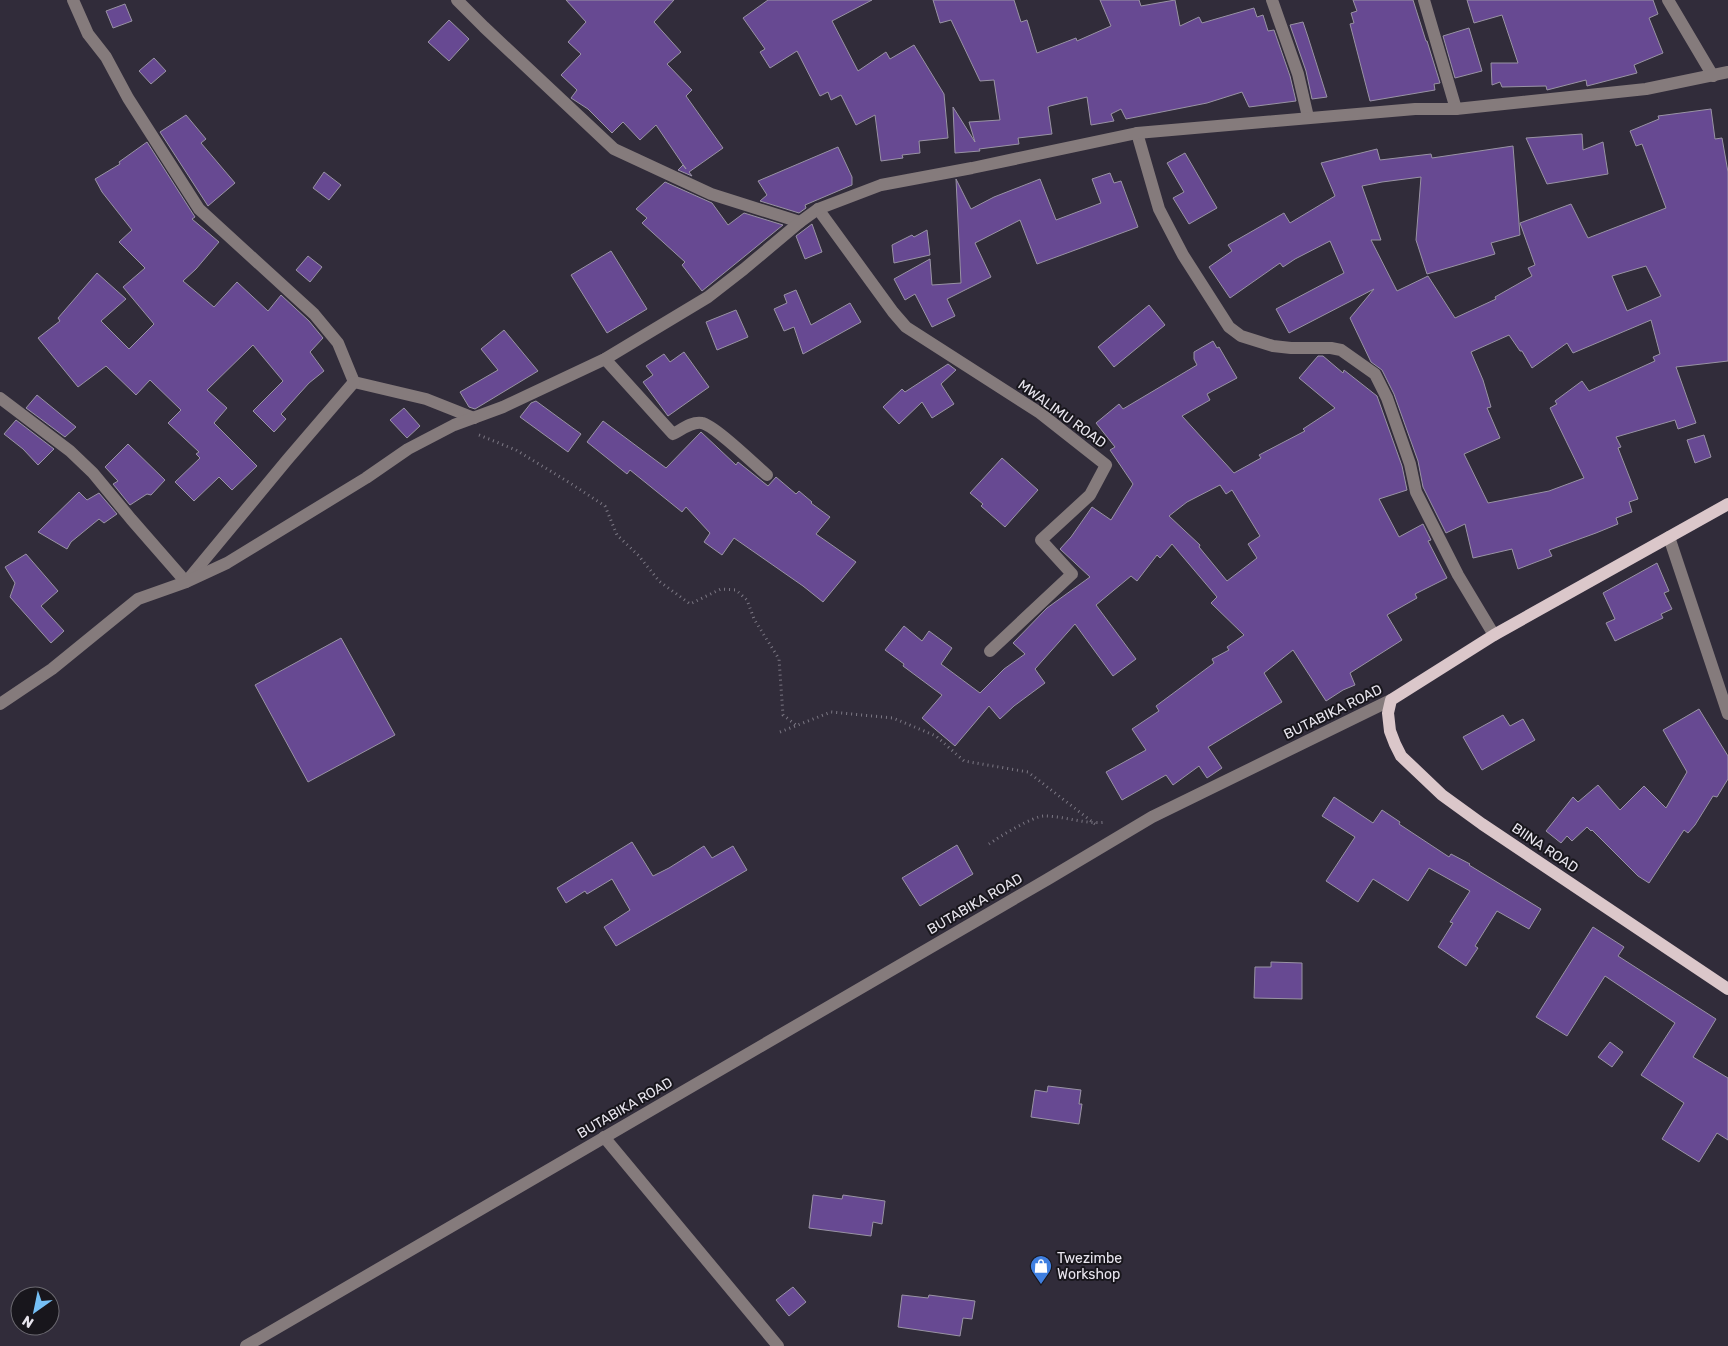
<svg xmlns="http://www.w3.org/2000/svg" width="1728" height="1346" font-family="Rubik,sans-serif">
  <rect width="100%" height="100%" fill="#312c3a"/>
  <g fill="#674992" stroke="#9993a4" fill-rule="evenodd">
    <path d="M566 0H674L654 22 681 52 667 64 692 90 686 96 723 148 689 172 692 176 678 170 683 165 686 169 656 125 640 140 623 122 612 133 588 109 571 98 577 90 561 75 581 54 568 42 586 22Z"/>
    <path d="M768 0H872L832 21 858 71 886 52 890 59 914 45 944 94 948 138 919 141 920 153 902 155 903 158 881 161 875 115 856 125 841 95 831 100 828 92 820 96 797 51 770 68 760 52 765 49 743 18Z"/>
    <path d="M933 0H1014L1021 22 1027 20 1037 53 1076 38 1077 41 1111 26 1100 0H1139L1141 6 1175 0 1180 26 1199 17 1202 23 1254 8 1257 17 1263 15 1268 31 1274 30 1290 76 1296 101 1249 107 1242 92 1207 103 1126 119 1121 109 1111 114 1114 121 1091 125 1087 97 1050 106 1048 107 1052 134 1018 138 1019 144 979 149 980 151 955 153 953 107 975 142 969 122 1000 120 994 80 980 81 951 20 940 23Z"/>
    <path d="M1353 0H1413L1426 41H1427L1440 83 1434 84 1435 90 1370 101 1350 24 1354 23 1351 13 1357 11Z"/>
    <path d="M1467 0H1653L1658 14 1649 18 1663 53 1634 65 1637 73 1587 86 1586 80 1547 90 1546 86 1502 87 1500 82 1492 85 1491 63H1518L1502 15 1474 23Z"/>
    <path d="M125 4 132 21 113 28 106 11Z"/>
    <path d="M449 20 469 39 449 61 428 42Z"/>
    <path d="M1303 22 1308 37 1327 97 1312 99 1306 71 1290 25Z"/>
    <path d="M1469 28 1482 71 1455 78 1443 36Z"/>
    <path d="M154 58 166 71 151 84 139 71Z"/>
    <path d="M1711 109 1715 139 1722 138 1728 172V361L1676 367 1696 423 1678 429 1675 420 1616 437 1621 447 1618 448 1638 499 1629 502 1632 512 1616 518 1618 524 1596 533 1549 550 1552 556 1518 569 1512 549 1473 558 1465 524 1446 533 1423 487 1418 461 1394 394 1382 370 1371 362 1350 318 1374 289 1289 333 1276 309 1344 273 1330 241 1295 259 1283 267 1280 263 1230 298 1209 267 1232 251 1228 245 1284 213 1290 223 1335 196 1321 163 1377 149 1380 160 1431 154 1432 158 1513 146 1520 235 1491 243 1495 254 1427 274 1416 240 1421 177 1382 182 1362 186 1381 240H1371L1397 291 1428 276 1455 318 1496 299 1495 297 1532 276 1528 268 1535 265 1520 223 1571 204 1588 238 1666 208 1642 144 1636 146 1630 131 1659 119 1658 116ZM1646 266 1661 296 1627 311 1612 276ZM1651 320 1660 354 1653 357 1655 361 1589 391 1582 381 1555 401 1557 404 1550 408 1584 478 1549 491 1488 503 1464 454 1500 438 1487 408 1491 407 1483 380 1471 352 1509 335 1520 351H1522L1532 368 1567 343 1573 353Z"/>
    <path d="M186 115 206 139 201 143 235 183 208 206 160 132Z"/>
    <path d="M1582 134 1583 150 1603 142 1608 174 1547 184 1526 138Z"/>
    <path d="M147 142 195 217 192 219 219 242 196 269 183 281 214 307 237 282 268 311 281 295 309 321 323 338 310 352 324 371 309 383 281 414 286 419 274 432 253 411 283 381 253 345 207 390 227 408 214 423 257 466 232 490 219 477 194 501 175 482 200 458 196 454 199 452 168 423 181 410 150 380 136 395 106 366 78 387 38 338 60 321 58 318 97 273 126 299 101 321 129 349 154 324 123 287 145 268 119 242 132 230 102 192 95 179 120 164 119 162Z"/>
    <path d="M838 147 852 177V185L805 205 806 208 799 213 760 201 767 195 758 181Z"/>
    <path d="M1185 153 1217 208 1189 224 1173 198 1184 192 1167 163Z"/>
    <path d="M324 172 341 185 329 200 313 188Z"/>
    <path d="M1110 173 1114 183 1121 181 1138 227 1037 264 1020 220 975 243 991 277 947 299 955 316 932 327 915 294 905 300 894 279 930 259 932 285 961 283 956 179 971 209 994 197 1040 179 1056 220 1101 203 1092 179Z"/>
    <path d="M665 182 712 203 728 225 744 213 783 225 702 291 682 265 685 262 642 223 647 218 636 209Z"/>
    <path d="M812 224 822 252 805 259 796 236Z"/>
    <path d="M927 230 930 255 894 263 892 245 912 235 914 237Z"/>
    <path d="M611 251 647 309 607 333 571 275Z"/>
    <path d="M308 256 322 267 310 282 296 270Z"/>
    <path d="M796 290 811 325 850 303 861 322 803 354 794 327 784 331 774 309 787 303 784 295Z"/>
    <path d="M1149 305 1165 325 1114 367 1098 347Z"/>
    <path d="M736 310 748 337 717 350 706 322Z"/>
    <path d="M504 330 538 371 475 409 469 407 460 392 498 370 481 349Z"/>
    <path d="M1213 341 1217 348 1219 347 1237 378 1207 394 1210 400 1182 416 1234 473 1261 458 1259 455 1305 431 1303 429 1335 408 1299 378 1318 356H1323L1343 373 1344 370 1377 396 1402 466 1407 490 1379 499 1399 537 1423 524 1431 540 1428 541 1447 578 1415 594 1417 598 1387 615 1402 640 1350 673 1355 685 1343 690 1326 701 1293 650 1264 673 1282 702 1208 747 1222 768 1207 778 1199 766 1173 785 1166 775 1122 800 1106 772 1146 750 1132 729 1159 711 1156 706 1214 663 1212 659 1229 650 1227 647 1244 635 1211 603 1217 597 1172 544 1160 558 1157 555 1137 581 1131 576 1096 605 1136 659 1113 676 1075 624 1035 669 1045 683 1014 706 1000 719 989 706 955 746 922 718 942 695 903 666 904 664 885 650 904 626 922 641 929 631 952 648 941 664 980 693 1004 669 1025 654 1013 643 1047 608 1090 577 1060 549 1071 537 1092 507 1111 520 1133 484 1110 450 1115 447 1096 423 1119 404 1123 409 1197 365 1194 359V352ZM1220 485 1226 494 1232 490 1260 536 1248 544 1257 558 1227 581 1199 547 1200 545 1169 516 1187 502Z"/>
    <path d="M684 352 709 387 668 416 643 382 653 375 646 366 664 354 670 362Z"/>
    <path d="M948 364 956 370 941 384 954 404 932 418 922 402 899 424 883 407 902 389 905 392Z"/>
    <path d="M37 395 76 427 65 437 26 408Z"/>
    <path d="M536 401 581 434 568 452 520 417 531 403Z"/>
    <path d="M404 408 420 426 407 438 390 420Z"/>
    <path d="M16 420 54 449 38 465 23 449 4 434Z"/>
    <path d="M603 421 666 468 701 432 736 465 738 462 768 486 776 477 796 494 799 491 812 502 811 503 830 517 816 534 856 562 823 602 803 586 734 538 722 555 704 542 710 533 686 507 682 512 630 470 627 474 587 442Z"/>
    <path d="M1704 435 1711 457 1695 463 1687 440Z"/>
    <path d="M128 444 165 480 151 495 147 494 130 505 113 484 118 481 105 467Z"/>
    <path d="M1002 458 1038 490 1005 527 981 506 983 504 970 493Z"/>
    <path d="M79 492 87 500 99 493 117 514 104 523 99 519 71 542 67 549 38 532Z"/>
    <path d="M26 554 58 591 41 606 64 631 51 643 10 597 15 583 5 567Z"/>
    <path d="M1657 563 1669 591 1664 593 1672 609 1661 614 1663 618 1615 641 1606 623 1615 619 1603 593Z"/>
    <path d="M341 638 395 735 308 782 255 685Z"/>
    <path d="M1699 709 1728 756V779L1717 797 1713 796 1695 825 1688 833 1684 830 1649 883 1638 876 1592 830 1591 831 1587 827 1572 841 1567 836 1561 843 1546 831 1573 797 1578 802 1598 785 1620 810 1644 786 1666 808 1687 772 1663 730Z"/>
    <path d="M1503 715 1510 726 1523 719 1535 740 1482 770 1463 737Z"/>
    <path d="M1334 797 1373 823 1382 810 1400 822 1399 824 1449 857 1451 854 1470 864 1469 865 1541 909 1529 929 1497 911 1475 946 1478 948 1466 966 1438 947 1453 923 1450 922 1470 891 1429 868 1408 901 1373 879 1358 902 1326 881 1355 837 1322 816Z"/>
    <path d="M632 842 653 876 669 868 704 846 712 858 733 846 747 870 616 946 604 927 630 910 612 879 587 894 585 891 566 903 557 888Z"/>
    <path d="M957 845 973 874 920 906 902 878Z"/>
    <path d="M1593 927 1624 947 1618 956 1716 1019 1693 1057 1728 1078V1140L1717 1133 1699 1162 1662 1139 1684 1103 1641 1075 1675 1023 1605 976 1567 1036 1536 1017Z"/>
    <path d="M1271 962 1302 963V999L1254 998 1255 967H1271Z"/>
    <path d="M1610 1042 1623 1052 1612 1067 1598 1057Z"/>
    <path d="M1048 1086 1081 1090 1079 1104H1082L1079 1124 1031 1117 1035 1090 1047 1092Z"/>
    <path d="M813 1195 842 1199 843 1195 885 1201 882 1224 873 1222 871 1236 809 1228Z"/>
    <path d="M793 1287 806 1302 789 1316 776 1300Z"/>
    <path d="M902 1295 928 1298 929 1295 975 1301 972 1319 963 1318 960 1336 898 1327Z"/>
  </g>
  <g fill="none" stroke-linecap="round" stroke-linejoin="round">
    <g stroke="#7c7884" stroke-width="3" stroke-dasharray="1 4" stroke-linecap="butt">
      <path d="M479 435 516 450 570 483 605 506 617 535 639 556 659 581 690 604 721 589 736 590 747 600 754 619 779 659 783 715 796 725"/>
      <path d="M780 732 831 712 893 718 936 736 964 761 1028 772 1095 824"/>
      <path d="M989 844C999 837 1033 816 1044 816 1065 816 1086 825 1106 822"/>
    </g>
    <g stroke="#857b7c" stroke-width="12">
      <path d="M73 0 88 34 106 57 128 98 199 209 314 314 338 343 354 382 426 399 474 418"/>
      <path d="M457 0 484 27 614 149 711 194 800 222"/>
      <path d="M1272 0 1298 74 1308 117"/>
      <path d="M1424 0 1456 109"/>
      <path d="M1668 0 1713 76"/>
      <path d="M1137 133 1159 209 1183 255 1229 327 1241 336 1273 346 1291 348H1331L1341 350 1375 374 1387 398 1410 464 1416 492 1458 575 1494 635"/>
      <path d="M818 209 893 312 906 327 1040 413 1106 465 1090 495 1041 540 1072 574 990 651"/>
      <path d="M605 359 673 434C681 430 692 421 702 423 714 425 755 465 767 475"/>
      <path d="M0 398 70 451 93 473 131 519 186 582 287 460 354 382"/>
      <path d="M1669 537 1728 714"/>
      <path d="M0 704 52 669 138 599 186 582 227 563 366 478 408 449 454 425 503 407 605 359 708 297 744 269 800 222 818 209 881 185 972 168 1137 133 1415 109H1456L1646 89 1728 72"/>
      <path d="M604 1137 778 1346"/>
      <path d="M246 1346 1048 879 1152 817 1391 700"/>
    </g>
    <path stroke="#dbc7ca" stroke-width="12" d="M1728 504 1494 635 1391 700 1388 713 1390 731 1395 744 1401 756 1442 795 1482 824 1728 989"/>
  </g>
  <defs>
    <g id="shop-pin" transform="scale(1.125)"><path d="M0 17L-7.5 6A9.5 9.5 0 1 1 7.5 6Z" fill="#3f7fe0" stroke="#18161c"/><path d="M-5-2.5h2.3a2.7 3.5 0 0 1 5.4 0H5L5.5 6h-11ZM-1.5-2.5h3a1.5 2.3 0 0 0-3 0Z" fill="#fff"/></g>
  </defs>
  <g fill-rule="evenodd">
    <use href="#shop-pin" x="1041" y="1266"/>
  </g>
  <g text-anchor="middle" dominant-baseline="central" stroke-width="4" stroke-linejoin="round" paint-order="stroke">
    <g font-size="14" fill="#e8e5ee" stroke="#18161c">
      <text transform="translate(1062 414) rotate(36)">MWALIMU ROAD</text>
      <text transform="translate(1333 712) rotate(-26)">BUTABIKA ROAD</text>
      <text transform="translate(1545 848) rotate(34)">BIINA ROAD</text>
      <text transform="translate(975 904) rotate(-30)">BUTABIKA ROAD</text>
      <text transform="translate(625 1108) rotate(-30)">BUTABIKA ROAD</text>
    </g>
    <g font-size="14" fill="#e8e5ee" stroke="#18161c" text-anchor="start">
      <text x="1057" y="1258">Twezimbe<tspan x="1057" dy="16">Workshop</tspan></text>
    </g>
  </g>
  <g transform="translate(35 1311) rotate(213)"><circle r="24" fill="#18161c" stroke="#6b6970"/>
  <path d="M0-4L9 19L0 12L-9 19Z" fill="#75c0f6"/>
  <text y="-8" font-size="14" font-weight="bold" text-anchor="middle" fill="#e8e5ee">N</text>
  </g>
</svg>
